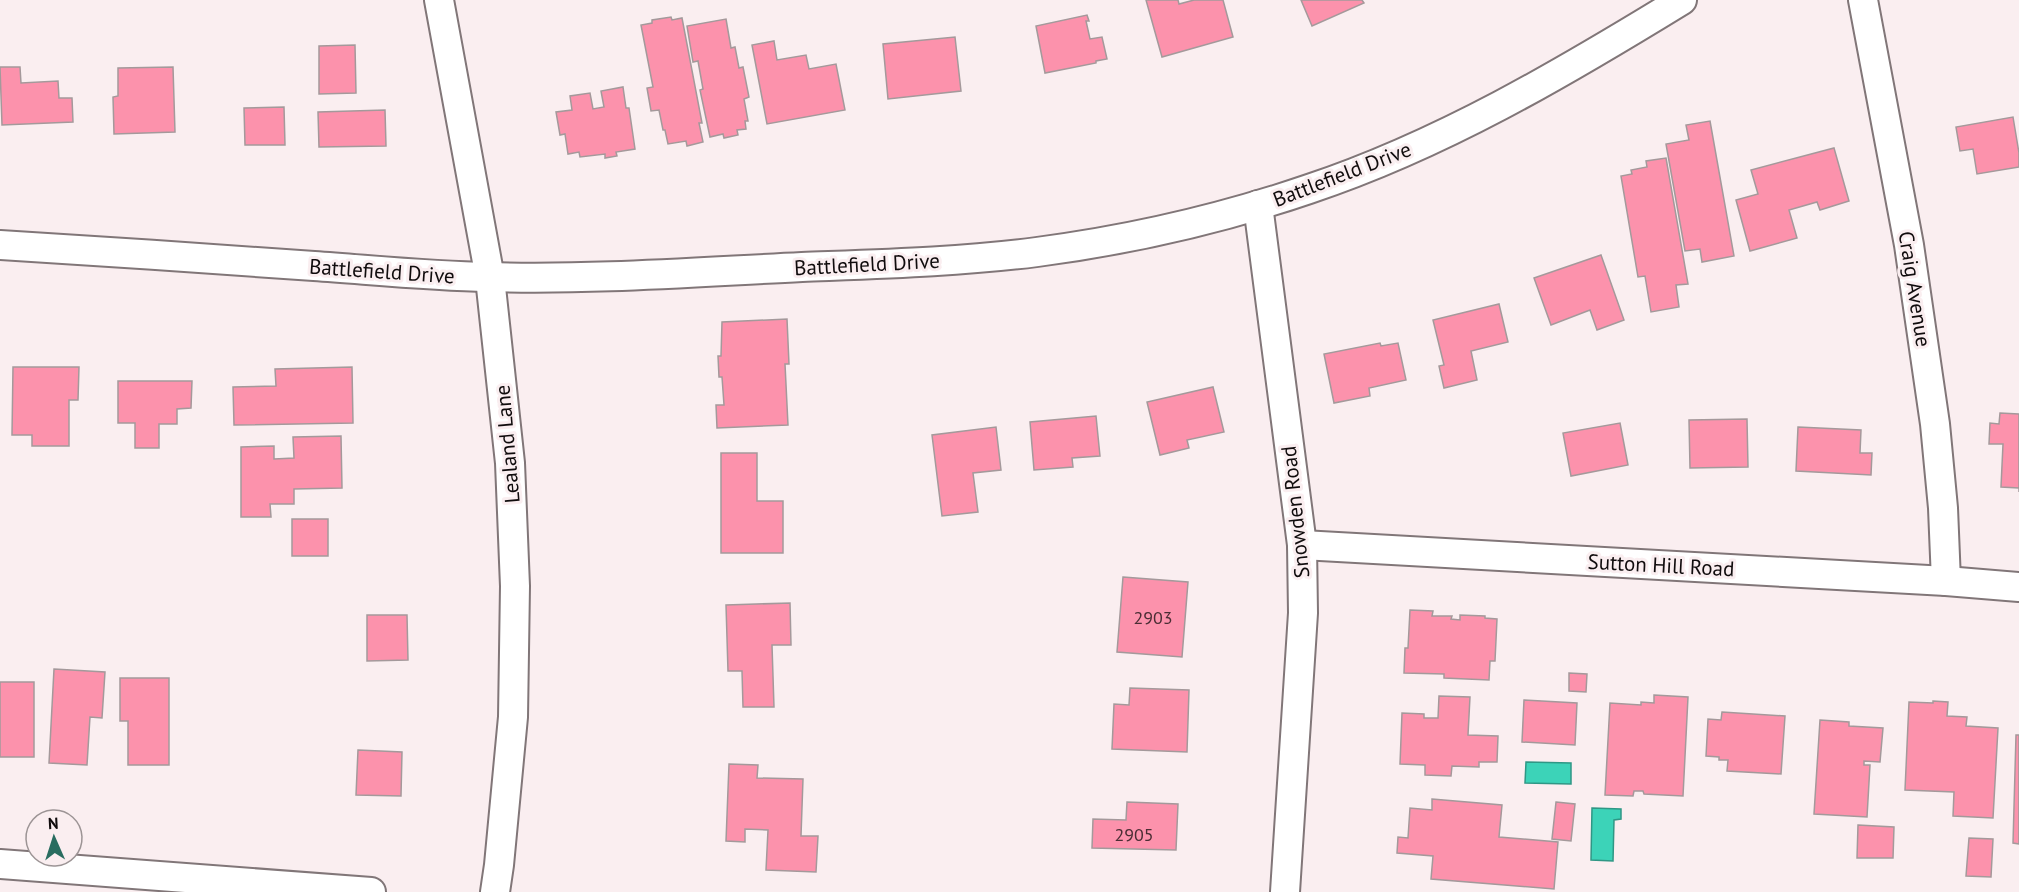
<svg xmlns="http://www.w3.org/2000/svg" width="2019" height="892" font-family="'PT Sans',sans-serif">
  <rect width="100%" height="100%" fill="#faeef0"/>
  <g fill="#3cd3b8" stroke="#2f9785" stroke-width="1.5">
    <path d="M1526 762 1571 763V784L1525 783Z"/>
    <path d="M1592 808 1621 809V819L1614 820 1613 861 1591 860Z"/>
  </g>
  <g fill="#fc92ac" stroke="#a4999b" stroke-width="1.5">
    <path d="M1146 0H1178L1179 4 1194 0H1223L1233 37 1162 57Z"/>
    <path d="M1301 0H1362L1364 3 1312 26Z"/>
    <path d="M1087 15 1089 21H1086L1090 39 1102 37 1107 59 1096 61V63L1045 73 1036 26Z"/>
    <path d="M671 17 672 20 682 18 702 123H699L703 142 687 146 686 141 668 144 665 130H663L659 110 651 111 647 88 653 87 641 25 652 23V20Z"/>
    <path d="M726 19 731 48 735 47 739 68 743 67 749 97 744 99 748 121H745L746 129 737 130 738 135 724 138 723 134 710 137 700 90 703 89 698 61 693 62 687 26Z"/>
    <path d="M955 37 961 91 888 99 883 44Z"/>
    <path d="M774 41 777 60 806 55 809 69 836 64 845 110 767 124 752 45Z"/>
    <path d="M355 45 356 93 319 94V46Z"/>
    <path d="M0 67H20L21 83 58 81 59 98H72L73 122 2 125Z"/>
    <path d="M173 67 175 132 114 134 113 97 118 96V68Z"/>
    <path d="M623 87 626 108H629L635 149 616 152 617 156 605 158V154L580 157 579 152 568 154 565 134 560 135 556 112 572 110 570 96 590 93 593 109 604 107 601 91Z"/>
    <path d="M284 107 285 145H245L244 108Z"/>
    <path d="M385 110 386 146 319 147 318 112Z"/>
    <path d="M2013 117 2019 153V167L1977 174 1973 149 1960 151 1956 127Z"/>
    <path d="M1710 121 1734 256 1702 262 1700 249 1685 251 1666 144 1689 140 1686 125Z"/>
    <path d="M1834 148 1849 201 1820 210 1817 202 1789 210 1797 238 1750 251 1736 200 1758 194 1751 170Z"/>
    <path d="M1666 158 1688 284 1676 285 1679 307 1651 312 1645 276 1638 277 1621 176 1632 174 1631 170 1647 167 1646 161Z"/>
    <path d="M1601 255 1624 320 1597 330 1590 310 1551 325 1534 278Z"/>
    <path d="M1499 304 1508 342 1471 351 1477 380 1444 388 1439 366 1444 365 1433 320Z"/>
    <path d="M787 319 789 364H785L788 425 717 428 716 405H724L722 377H719L718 356H721L722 322Z"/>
    <path d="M1380 343 1381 346 1398 343 1406 380 1369 388 1370 396 1334 403 1324 354Z"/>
    <path d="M13 367H79L78 400H69V446H32V435H12Z"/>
    <path d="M352 367 353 423 234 425 233 387 276 386 275 369Z"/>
    <path d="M118 381H192L191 408 177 409V424H159V448H135V423H118Z"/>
    <path d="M1213 387 1224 432 1187 440 1189 448 1160 455 1147 402Z"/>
    <path d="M2000 413 2019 414V492V488L2001 487 2003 444H1989L1990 423 1999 424Z"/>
    <path d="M1096 416 1100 456 1072 458 1073 467 1034 470 1030 422Z"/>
    <path d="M1747 419 1748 467 1690 468 1689 420Z"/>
    <path d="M1620 423 1628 465 1571 476 1563 433Z"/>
    <path d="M996 427 1001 470 973 473 978 512 942 516 932 435Z"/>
    <path d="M1798 427 1861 430 1860 453H1872L1871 475 1796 471Z"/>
    <path d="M341 436 342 488 294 489V504H270L271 517H241V447L274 446V459L294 458 293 437Z"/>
    <path d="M721 453H757V501H783V553H721Z"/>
    <rect x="292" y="519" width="36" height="37"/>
    <path d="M1123 577 1188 582 1182 657 1117 652Z"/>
    <path d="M790 603 791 645H772L774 707H743L742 671H728L726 605Z"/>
    <path d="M1410 610 1433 611 1432 616H1452L1451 619 1460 620V615L1485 616V618L1497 619 1495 661H1490L1489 680 1444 678V674L1404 673 1405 648H1408Z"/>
    <path d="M367 615H407L408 660 367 661Z"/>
    <path d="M54 669 105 672 102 718 90 717 87 765 49 763Z"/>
    <path d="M1569 673 1587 674 1586 692 1569 691Z"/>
    <path d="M120 678H169V765H128V721H120Z"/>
    <rect x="0" y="682" width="34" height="75"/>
    <path d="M1130 688 1189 690 1187 752 1112 749 1114 704 1129 705Z"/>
    <path d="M1654 695 1688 697 1683 796 1644 794 1643 791H1634L1633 796 1605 795 1610 703 1641 705V702L1654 703Z"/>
    <path d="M1439 696 1470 697 1468 735 1498 736 1497 762H1479V767L1452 766 1451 776 1425 775V765L1400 764 1402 713 1424 714V718H1438Z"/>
    <path d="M1524 700 1577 703 1575 745 1522 742Z"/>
    <path d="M1933 701 1948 702 1947 716 1967 717 1966 726 1998 728 1993 818 1953 816 1954 792 1905 790 1909 702 1933 703Z"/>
    <path d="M1722 712 1785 716 1781 774 1727 771 1728 760H1719V757L1706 756 1708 719 1721 720Z"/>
    <path d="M1820 720 1849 722V726L1883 728 1880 762 1864 761V765H1870L1867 817 1814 814Z"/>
    <path d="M2016 735H2019V844L2013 843Z"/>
    <path d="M358 750 402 752 401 796 356 795Z"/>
    <path d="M729 764 758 765 757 778 803 779 801 836H818L816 872 766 870 768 830 745 829V842L726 841Z"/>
    <path d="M1432 799 1502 805 1499 837 1558 842 1554 889 1431 879 1433 856 1397 853 1398 837 1408 838 1410 808 1432 810Z"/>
    <path d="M1127 802 1178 804 1176 850 1092 848 1093 819 1126 820Z"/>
    <path d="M1556 802 1575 804 1571 841 1552 839Z"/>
    <path d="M1858 825 1894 827 1893 858H1857Z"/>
    <path d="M1969 838 1993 839 1991 877 1966 876Z"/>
  </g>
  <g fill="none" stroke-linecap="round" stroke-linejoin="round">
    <g stroke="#817678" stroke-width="32">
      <g id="minor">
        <path d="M439 0 490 278 510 463 515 586 513 717 499 865 495 892"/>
        <path d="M1863 0 1909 245 1935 424 1943 508 1946 581"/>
        <path d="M1258 205 1302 545 1303 613 1285 892"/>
        <path d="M0 245C105 252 209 258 314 266 372 270 430 276 488 277 592 280 697 272 802 267 880 264 959 262 1037 252 1129 240 1221 219 1309 189 1441 145 1563 73 1682 0"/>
        <path d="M1302 545 1946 581 2019 587"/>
        <path d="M0 864 371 892"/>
      </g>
    </g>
    <use href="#minor" stroke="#fff" stroke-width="28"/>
  </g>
  <g text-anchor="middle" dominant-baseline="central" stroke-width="6" stroke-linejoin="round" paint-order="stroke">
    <g font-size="18" fill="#4b2e35">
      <text x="1153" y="617">2903</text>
      <text x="1134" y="834">2905</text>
    </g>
    <g font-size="21" fill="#100c0d" stroke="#faeef0">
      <text transform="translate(1342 174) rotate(-21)">Battlefield Drive</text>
      <text transform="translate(867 264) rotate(-3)">Battlefield Drive</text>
      <text transform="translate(382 271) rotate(4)">Battlefield Drive</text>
      <text transform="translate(1915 289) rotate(81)">Craig Avenue</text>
      <text transform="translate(507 444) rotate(-95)">Lealand Lane</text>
      <text transform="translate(1295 512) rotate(-96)">Snowden Road</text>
      <text transform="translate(1661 565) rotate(3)">Sutton Hill Road</text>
    </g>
  </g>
  <g transform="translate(54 838) rotate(357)"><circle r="28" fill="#faeef0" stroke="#9c9495" stroke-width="1.5"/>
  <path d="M0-4.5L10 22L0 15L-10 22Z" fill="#296d60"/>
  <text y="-9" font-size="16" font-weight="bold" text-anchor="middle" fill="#100c0d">N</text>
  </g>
</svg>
